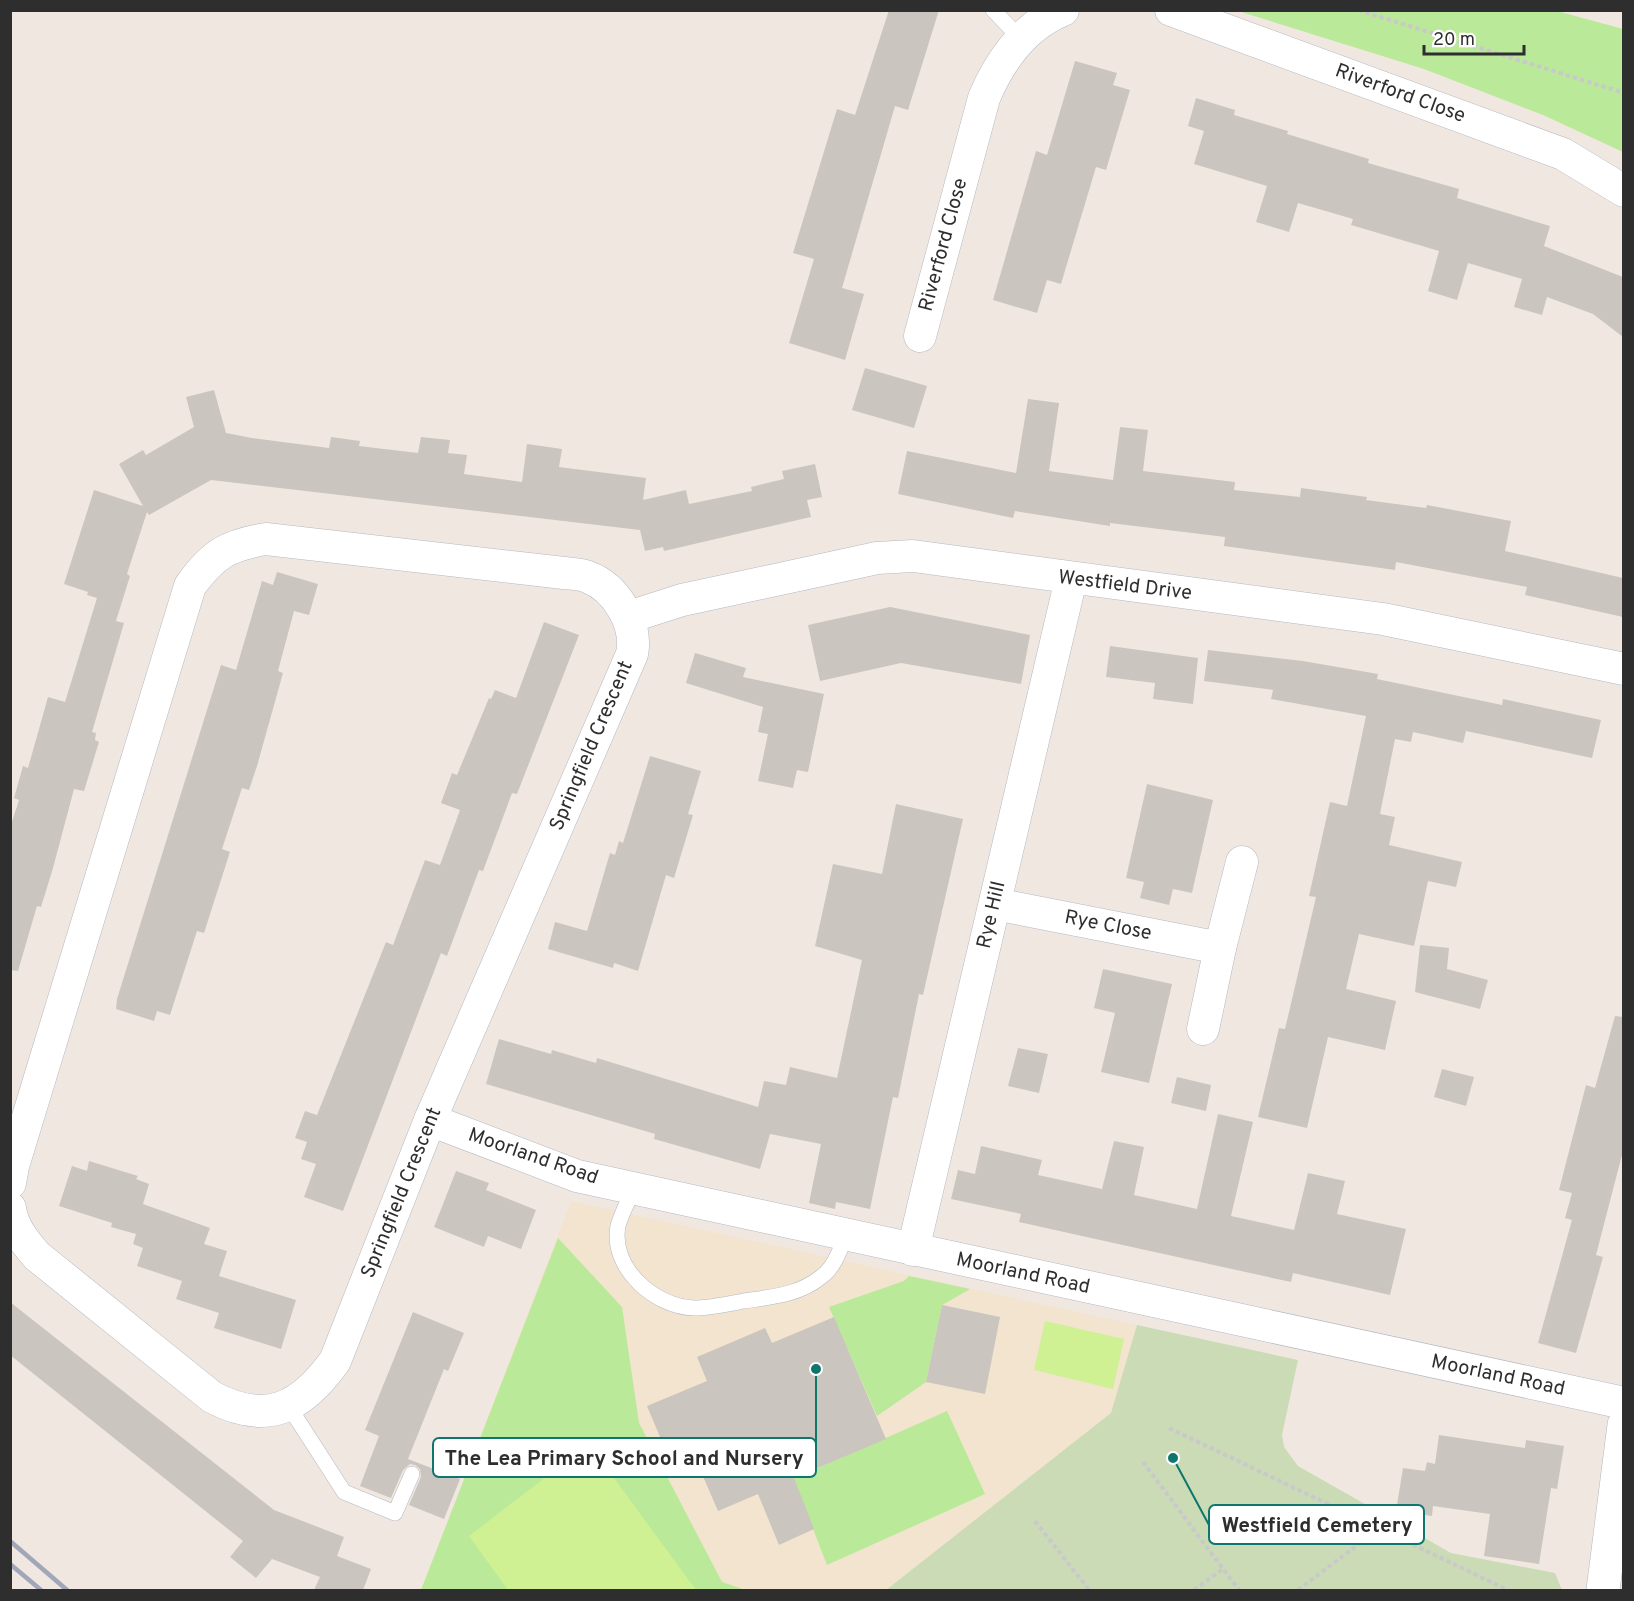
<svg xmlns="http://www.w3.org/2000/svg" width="1634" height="1601" font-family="Overpass,sans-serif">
  <rect width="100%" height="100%" fill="#f0e8e0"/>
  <path fill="#f2e4cf" d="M571 1201 1137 1325 1112 1413 886 1590H421Z"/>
  <g fill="#b9e999">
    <path d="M1238 11H1557L1623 29V152L1543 115 1424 69Z"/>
    <path d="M558 1238 622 1307 639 1423 722 1582 745 1590H421Z"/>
    <path d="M909 1276 970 1289 942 1305 926 1382 877 1416 829 1307 904 1281Z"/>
    <path d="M947 1411 985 1494 827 1565 800 1495 759 1494Z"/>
  </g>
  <path fill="#cadbb6" d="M1137 1325 1298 1360 1282 1435 1284 1447 1298 1466 1451 1553 1555 1573 1562 1590H886L1111 1413Z"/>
  <g fill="#cff194">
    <path d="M1045 1321 1124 1339 1113 1389 1034 1370Z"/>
    <path d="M589 1444 696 1590H508L469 1536Z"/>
  </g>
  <g fill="#cbc5bf">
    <path d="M889 10H939L908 110 895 106 842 288 864 294 845 360 789 343 814 259 793 253 837 109 855 115Z"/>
    <path d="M1075 61 1117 73 1113 85 1130 90 1106 170 1096 167 1061 284 1047 280 1037 313 993 300 1036 151 1047 155Z"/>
    <path d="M1196 98 1235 110 1234 115 1288 131 1287 134 1369 159 1368 163 1459 189 1457 198 1550 226 1544 246 1623 277V337L1593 314 1547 297 1542 315 1514 307 1522 279 1468 263 1457 300 1428 291 1439 251 1351 225 1353 219 1298 203 1289 232 1256 222 1267 186 1194 164 1204 131 1188 126Z"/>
    <path d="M865 368 927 386 914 428 852 410Z"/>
    <path d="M214 390 226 433 252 438 329 448 331 437 360 441 359 446 418 453 421 437 450 440 448 453 467 455 464 474 522 482 527 444 562 449 559 467 646 478 643 500 686 490 689 504 752 491 751 487 784 479 782 471 815 464 822 497 807 500 811 517 664 551 663 547 645 551 640 530 211 480 149 515 147 512 127 574 130 576 116 621 124 623 92 732 96 733 95 740 99 742 84 791 74 789 53 868 41 907 37 906 18 971 10 970V828L19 800 14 798 23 766 28 768 48 697 65 702 97 598 87 595 88 592 64 584 94 490 143 506 119 464 143 450 146 455 194 427 186 397Z"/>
    <path d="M1028 399 1059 403 1049 471 1113 480 1120 427 1148 430 1143 471 1235 482 1234 490 1300 497 1301 488 1367 497 1366 500 1426 508 1427 505 1511 521 1505 551 1623 578V617L1525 595 1527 587 1396 562 1395 570 1224 546 1225 537 1110 523V526L1015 511 1013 518 898 494 907 451 1016 473Z"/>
    <path d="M277 572 318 584 309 615 294 611 278 671 283 673 257 766 249 790 242 788 222 849 230 852 204 933 197 931 170 1015 157 1011 154 1021 116 1009 117 999 221 665 236 670 262 581 273 585Z"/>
    <path d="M890 607 1030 635 1021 684 901 663 820 681 808 625Z"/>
    <path d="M544 622 579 635 517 794 512 793 483 871 479 870 447 956 441 953 343 1211 304 1197 316 1164 301 1159 307 1142 295 1138 305 1111 317 1115 386 942 393 945 425 860 440 865 460 810 441 803 452 773 457 775 489 698 491 699 495 690 516 698Z"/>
    <path d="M1110 646 1198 658 1193 704 1153 699 1155 683 1106 677Z"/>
    <path d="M1208 650 1303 661 1378 674 1377 679 1502 705 1503 699 1601 720 1592 758 1466 731 1463 743 1413 732 1411 742 1395 739 1380 814 1395 817 1389 845 1462 862 1456 887 1428 881 1414 946 1359 934 1346 989 1396 1001 1385 1050 1328 1037 1307 1128 1258 1117 1279 1028 1285 1029 1316 897 1309 896 1330 802 1347 806 1366 716 1271 699 1273 690 1204 681Z"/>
    <path d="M695 653 746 668 743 677 824 694 808 772 797 770 793 788 758 781 768 734 758 732 763 707 686 683Z"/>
    <path d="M650 756 701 771 688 814 693 815 674 878 666 875 638 971 614 963 613 968 548 949 555 922 587 931 610 853 615 855 619 841 623 843Z"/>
    <path d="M1147 784 1213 800 1192 893 1173 889 1169 905 1140 898 1144 882 1126 878Z"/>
    <path d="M896 804 963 819 923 995 919 994 898 1098 893 1097 870 1209 836 1202 835 1209 809 1203 821 1144 770 1134 760 1169 654 1139 655 1134 486 1084 499 1039 551 1054 552 1050 596 1063 597 1058 758 1107 764 1081 786 1085 790 1067 837 1078 862 960 815 946 833 864 882 874Z"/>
    <path d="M1420 945 1449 948 1447 969 1488 980 1480 1009 1415 992Z"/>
    <path d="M1103 969 1172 984 1149 1083 1101 1072 1115 1013 1094 1008Z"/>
    <path d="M1615 1016 1623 1017V1151L1596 1255 1603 1257 1576 1353 1538 1343 1572 1220 1565 1218 1572 1193 1559 1190 1586 1085 1595 1088Z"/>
    <path d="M1018 1048 1048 1054 1039 1093 1008 1086Z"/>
    <path d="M1442 1069 1474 1077 1466 1106 1434 1097Z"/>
    <path d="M1177 1077 1211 1085 1206 1111 1171 1103Z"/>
    <path d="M1218 1114 1253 1122 1231 1216 1294 1230 1308 1173 1345 1181 1337 1214 1406 1229 1390 1295 1293 1273 1291 1282 1100 1240 1019 1222 1021 1214 951 1199 958 1170 975 1174 981 1146 1042 1160 1038 1175 1102 1189 1114 1141 1144 1147 1134 1195 1197 1209Z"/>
    <path d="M89 1161 138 1176 136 1179 149 1184 143 1204 210 1228 204 1244 227 1251 219 1276 296 1300 281 1349 214 1328 219 1313 176 1299 182 1281 137 1266 143 1248 133 1244 136 1234 111 1227 112 1223 59 1206 72 1166 87 1171Z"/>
    <path d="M456 1171 489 1183 486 1190 536 1210 521 1249 488 1236 484 1247 434 1227Z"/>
    <path d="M10 1302 274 1510 344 1537 337 1556 371 1569 363 1590H314L320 1577 272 1559 256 1578 230 1557 243 1541 10 1355Z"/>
    <path d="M942 1305 1000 1317 985 1394 926 1382Z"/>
    <path d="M413 1312 464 1333 448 1371 444 1369 408 1459 460 1479 444 1519 409 1505 421 1477 420 1469 415 1465 410 1464 403 1470 391 1498 360 1486 379 1436 365 1430Z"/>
    <path d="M834 1317 886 1439 794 1478 814 1529 779 1545 758 1494 718 1511 695 1458 673 1468 647 1406 707 1381 697 1357 765 1328 772 1343Z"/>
    <path d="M1439 1435 1525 1448 1526 1440 1564 1446 1557 1489 1551 1488 1539 1564 1484 1556 1490 1514 1433 1506 1432 1516 1396 1511 1403 1468 1425 1471 1427 1462 1435 1464Z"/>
  </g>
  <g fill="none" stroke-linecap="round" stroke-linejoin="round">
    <g stroke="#b4b7c2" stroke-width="16">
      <g id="service">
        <path d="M993 10 1021 39"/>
        <path d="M634 1188C629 1200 621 1214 618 1226 610 1268 655 1307 694 1308 710 1308 728 1304 744 1301 771 1297 799 1295 821 1277 835 1267 840 1249 847 1234"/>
        <path d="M288 1405 344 1492 395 1513 412 1474"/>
      </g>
    </g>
    <g stroke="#b4b7c2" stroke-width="33">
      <g id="minor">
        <path d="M1171 10 1563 154 1624 191"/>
        <path d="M920 336 984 98C999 62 1024 26 1063 10"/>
        <path d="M629 617 682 600 877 558 913 556 1383 619 1624 669"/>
        <path d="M995 904 1220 948 1242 862"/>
        <path d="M1203 1029 1220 948"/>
        <path d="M430 1120 577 1176 1624 1403"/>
        <path d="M10 1183 13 1166 190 586C213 554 228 545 266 539L564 573C572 574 581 574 588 577 617 588 638 625 632 654L430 1120 335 1361C301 1408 267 1426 212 1397L37 1256C24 1241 13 1228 10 1208"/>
        <path d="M913 1250 1071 579"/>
      </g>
    </g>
    <g stroke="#b4b7c2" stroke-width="34">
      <path id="tertiary" d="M1603 1590 1624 1425"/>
    </g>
    <g stroke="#c9c9c9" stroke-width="4" stroke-dasharray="4.5 3" stroke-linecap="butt">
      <path d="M1358 10 1624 93"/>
      <path d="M1169 1428 1508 1590"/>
      <path d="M1143 1462 1239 1590"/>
      <path d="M1035 1521 1089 1590"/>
      <path d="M1194 1590 1223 1569"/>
      <path d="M1298 1590 1379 1529"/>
    </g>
    <use href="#service" stroke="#fff" stroke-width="15"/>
    <use href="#minor" stroke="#fff" stroke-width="32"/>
    <use href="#tertiary" stroke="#fff" stroke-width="33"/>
    <g stroke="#a1a6b9" stroke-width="4.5">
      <path d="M10 1541 67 1590"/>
      <path d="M10 1564 41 1590"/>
    </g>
  </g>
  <g text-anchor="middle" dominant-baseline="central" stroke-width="4.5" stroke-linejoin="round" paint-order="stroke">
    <g font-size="20" fill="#2e2e2e" stroke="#fff">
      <text transform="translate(1400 94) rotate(20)">Riverford Close</text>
      <text transform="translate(944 245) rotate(-75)">Riverford Close</text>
      <text transform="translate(1125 586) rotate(7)">Westfield Drive</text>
      <text transform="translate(592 746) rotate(-67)">Springfield Crescent</text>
      <text transform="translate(992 915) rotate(-77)">Rye Hill</text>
      <text transform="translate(1108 926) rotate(11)">Rye Close</text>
      <text transform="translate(533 1157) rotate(19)">Moorland Road</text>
      <text transform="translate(402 1193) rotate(-68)">Springfield Crescent</text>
      <text transform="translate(1023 1274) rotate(12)">Moorland Road</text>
      <text transform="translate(1498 1376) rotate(12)">Moorland Road</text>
    </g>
  </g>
  <path fill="none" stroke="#0f766e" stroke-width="2" d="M816 1369L816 1457M1173 1458L1209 1525"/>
  <g fill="#0f766e" stroke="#fff" stroke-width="2">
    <circle cx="816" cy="1369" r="6"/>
    <circle cx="1173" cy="1458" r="6"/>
  </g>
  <g fill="#fff" stroke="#0f766e" stroke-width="2">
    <rect x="433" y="1438" width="383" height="39" rx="6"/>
    <rect x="1209" y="1505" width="215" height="39" rx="6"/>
  </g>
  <g font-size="21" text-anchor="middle" font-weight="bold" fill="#2e2e2e">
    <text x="624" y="1465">The Lea Primary School and Nursery</text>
    <text x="1317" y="1532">Westfield Cemetery</text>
  </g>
  <rect width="1634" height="1601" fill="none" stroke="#2e2e2e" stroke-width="24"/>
  <path d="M1424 45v9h100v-9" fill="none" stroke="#2e2e2e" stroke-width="3"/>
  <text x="1433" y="45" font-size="18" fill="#2e2e2e" stroke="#ffffff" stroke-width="4.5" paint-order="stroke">20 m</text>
</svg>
